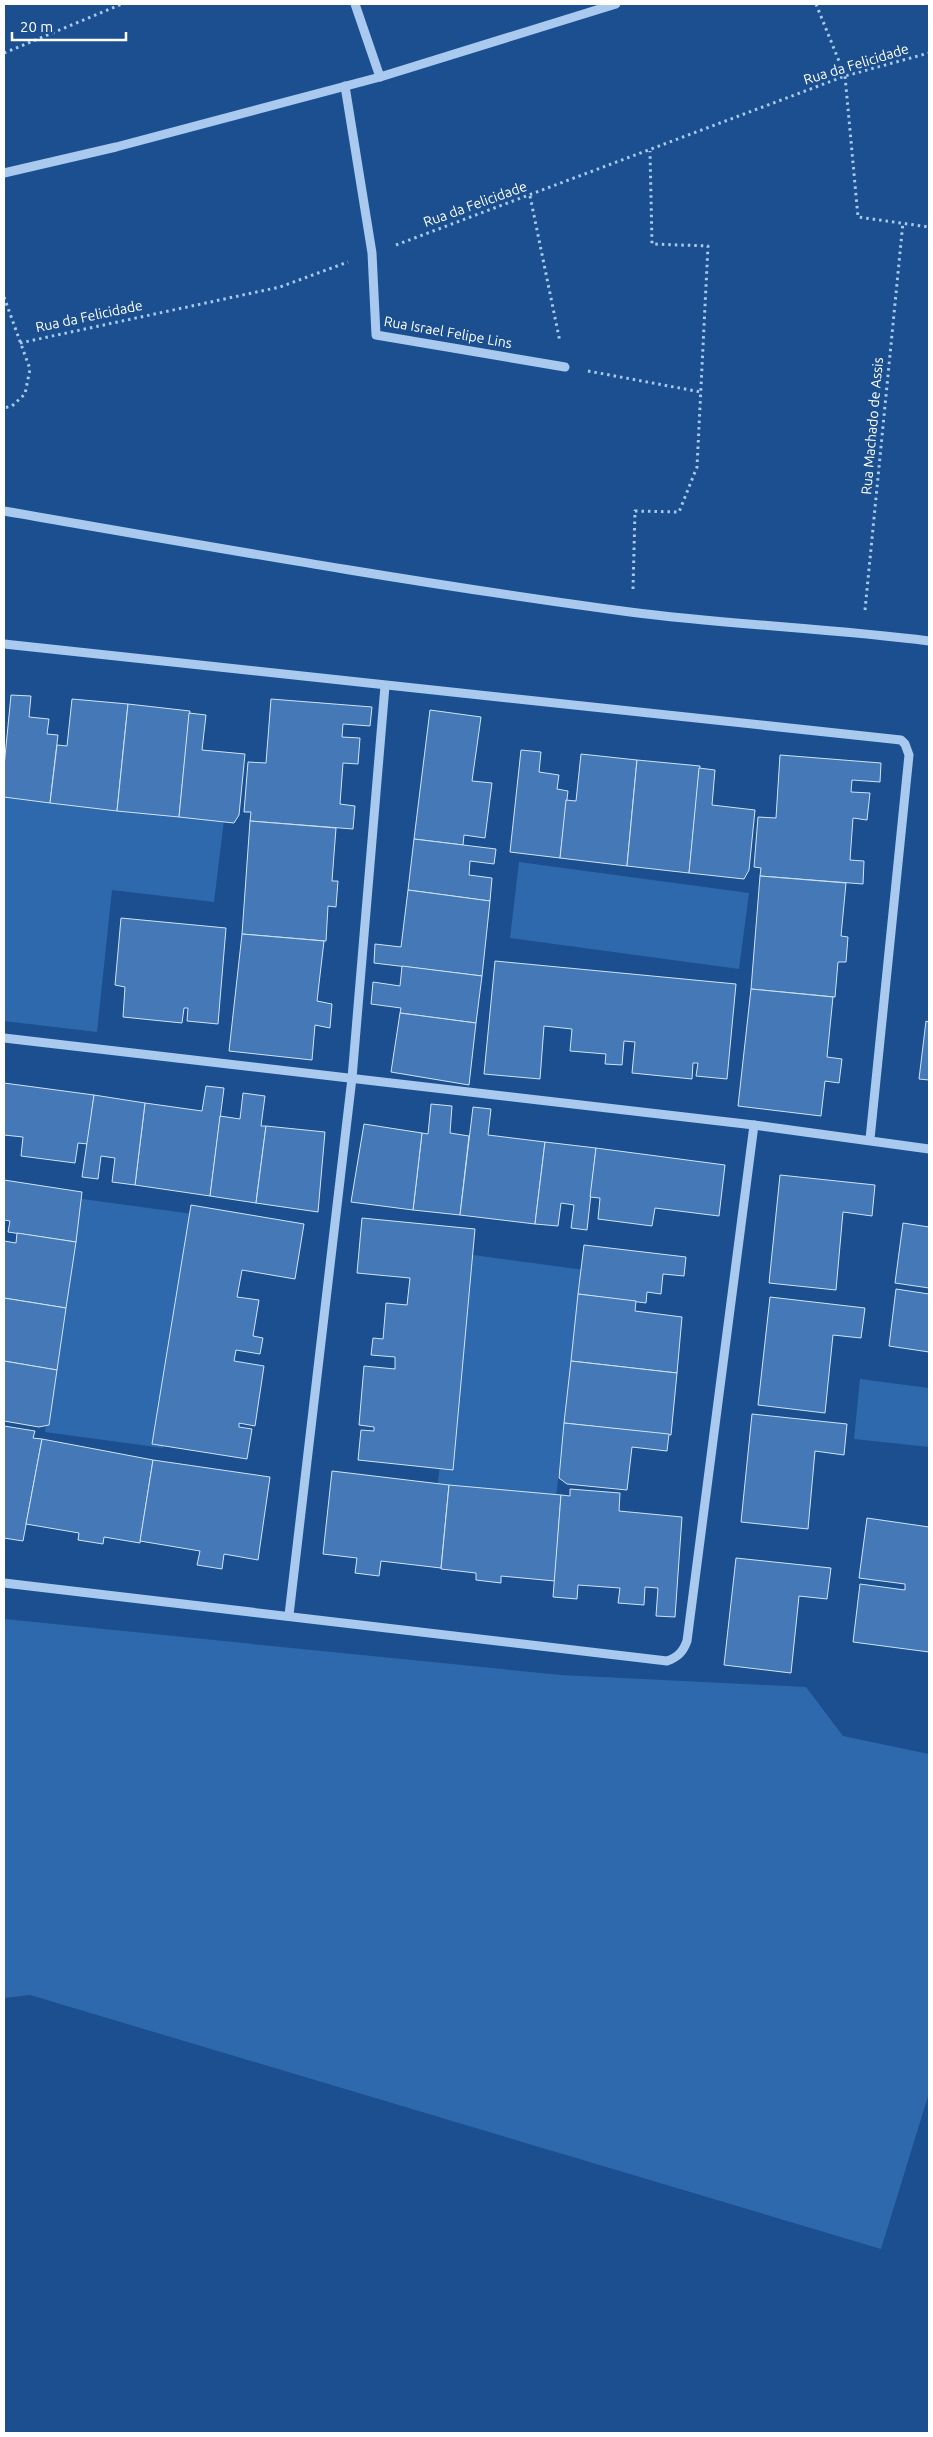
<svg xmlns="http://www.w3.org/2000/svg" width="933" height="2437" font-family="Ubuntu,sans-serif">
  <rect width="100%" height="100%" fill="#1b4f8f"/>
  <g fill="#2e69ad">
    <path d="M4 792 224 820 214 902 112 890 97 1032 4 1021Z"/>
    <path d="M519 862 749 893 739 969 510 938Z"/>
    <path d="M75 1198 193 1214 163 1448 45 1432Z"/>
    <path d="M466 1254 585 1270 555 1504 437 1489Z"/>
    <path d="M860 1379 929 1388V1447L854 1439Z"/>
    <path d="M4 1619 561 1675 806 1687 843 1736 929 1754V2093L881 2249 30 1995 4 1998Z"/>
  </g>
  <g fill="#4478b7" stroke="#cfe3fa">
    <path d="M11 695 31 696 29 717 49 719 47 734 58 735 50 803 4 797V767Z"/>
    <path d="M72 699 128 704 117 811 50 803 57 745 67 746Z"/>
    <path d="M271 699 372 707 370 726 343 724 342 737 360 738 358 764 343 763 340 804 355 806 353 829 250 821 251 812H244L248 762 266 763Z"/>
    <path d="M128 704 190 711 179 817 117 811Z"/>
    <path d="M430 710 481 717 472 781 492 783 485 838 464 835 463 845 414 839Z"/>
    <path d="M189 713 206 715 202 750 245 754 239 815 234 823 179 817Z"/>
    <path d="M521 750 541 752 539 772 559 775 557 789 568 791 560 858 510 852Z"/>
    <path d="M581 754 637 760 627 866 560 858 566 800 576 801Z"/>
    <path d="M780 755 881 763 880 782 852 780 851 792 870 793 867 820 853 818 850 860 864 861 863 884 760 876 761 868 754 867 758 817 776 818Z"/>
    <path d="M637 760 700 766 689 873 627 866Z"/>
    <path d="M699 768 715 770 712 805 755 810 749 870 744 879 689 873Z"/>
    <path d="M250 821 336 828 332 881H338L336 907 328 906 326 941 242 934Z"/>
    <path d="M414 839 496 849 494 864 470 861 469 875 492 878 490 901 408 890Z"/>
    <path d="M760 876 846 883 841 936 848 937 846 962H838L835 997 751 989Z"/>
    <path d="M408 890 490 901 482 976 374 963 375 944 401 947Z"/>
    <path d="M121 918 226 928 218 1024 187 1021 188 1008H184L182 1023 123 1017 125 987 115 985Z"/>
    <path d="M242 934 324 941 317 1001 332 1004 330 1028 315 1025 312 1060 229 1051Z"/>
    <path d="M495 961 736 984 727 1079 696 1076 698 1063H693L692 1079 632 1073 635 1042 624 1041 622 1065 605 1064 606 1054 570 1051 572 1029 544 1026 540 1079 484 1074Z"/>
    <path d="M402 966 482 976 476 1023 400 1013 401 1008 371 1004 373 982 400 986Z"/>
    <path d="M751 989 833 997 827 1057 842 1059 839 1083 825 1081 821 1116 738 1106Z"/>
    <path d="M400 1013 476 1023 469 1085 391 1072Z"/>
    <path d="M926 1021 929 1022V1080L919 1079Z"/>
    <path d="M4 1083 94 1095 88 1144 78 1143 75 1163 21 1156 23 1137 4 1135Z"/>
    <path d="M206 1086 224 1088 210 1196 135 1185 145 1103 202 1111Z"/>
    <path d="M243 1093 265 1096 261 1126H266L256 1203 210 1196 220 1116 240 1119Z"/>
    <path d="M94 1095 145 1103 135 1185 112 1182 115 1158 101 1156 98 1179 82 1177Z"/>
    <path d="M431 1104 452 1106 450 1133 469 1136 460 1215 413 1210 422 1133 428 1134Z"/>
    <path d="M473 1107 491 1109 488 1135 545 1142 535 1224 460 1215Z"/>
    <path d="M364 1124 422 1133 413 1210 351 1202Z"/>
    <path d="M266 1126 325 1132 318 1212 256 1203Z"/>
    <path d="M545 1142 596 1148 587 1230 571 1228 574 1205 561 1203 558 1226 535 1224Z"/>
    <path d="M596 1148 725 1165 719 1216 655 1208 652 1226 598 1219 600 1198 590 1197Z"/>
    <path d="M780 1175 875 1185 872 1216 843 1212 836 1290 769 1283Z"/>
    <path d="M4 1180 82 1192 76 1242 8 1232 10 1221 4 1220Z"/>
    <path d="M191 1205 304 1224 295 1279 242 1270 237 1297 259 1300 253 1336 263 1338 260 1354 236 1350 234 1361 264 1366 255 1426 239 1423V1427L252 1429 247 1459 152 1444Z"/>
    <path d="M362 1218 475 1229 453 1470 358 1460 361 1430 374 1431V1427L359 1425 364 1366 395 1369V1357L371 1355 373 1338 383 1339 386 1303 407 1305 410 1278 357 1273Z"/>
    <path d="M903 1223 929 1227V1288L895 1283Z"/>
    <path d="M17 1233 76 1242 66 1308 4 1298V1241L16 1243Z"/>
    <path d="M584 1245 686 1257 684 1276 663 1274 661 1294 647 1292 646 1303 578 1294Z"/>
    <path d="M896 1289 929 1294V1352L889 1346Z"/>
    <path d="M578 1294 636 1301 635 1311 682 1317 677 1373 571 1361Z"/>
    <path d="M770 1297 865 1308 861 1338 833 1335 825 1413 758 1405Z"/>
    <path d="M4 1298 66 1308 57 1370 4 1361Z"/>
    <path d="M4 1361 57 1370 49 1425 39 1427 4 1421Z"/>
    <path d="M571 1361 677 1373 671 1435 564 1423Z"/>
    <path d="M752 1414 847 1424 844 1455 815 1451 808 1529 741 1522Z"/>
    <path d="M564 1423 669 1434 667 1451 632 1447 627 1490 567 1484 559 1478Z"/>
    <path d="M4 1426 35 1431 33 1438 42 1439 23 1541 4 1538Z"/>
    <path d="M42 1439 153 1460 140 1543 104 1537 103 1544 78 1540 79 1533 26 1524Z"/>
    <path d="M153 1460 270 1477 258 1560 224 1554 222 1569 197 1565 200 1551 140 1541Z"/>
    <path d="M332 1471 449 1485 441 1568 381 1561 379 1576 355 1573 357 1558 323 1554Z"/>
    <path d="M449 1485 561 1495 555 1581 501 1576V1583L476 1580V1573L441 1569Z"/>
    <path d="M570 1489 620 1493 619 1511 682 1517 675 1617 656 1616 658 1588 645 1587 644 1605 618 1603 620 1588 578 1585 577 1599 553 1597 561 1495 570 1496Z"/>
    <path d="M867 1518 929 1527V1652L853 1642 860 1584 905 1590V1584L859 1578Z"/>
    <path d="M736 1558 831 1568 827 1599 799 1596 791 1673 724 1665Z"/>
  </g>
  <g fill="none" stroke-linecap="round" stroke-linejoin="round">
    <g stroke="#a9c9ee" stroke-width="3" stroke-dasharray="2.5 4" stroke-linecap="butt">
      <path d="M816 4 845 76 858 217 929 227"/>
      <path d="M4 53 122 4"/>
      <path d="M530 196 560 342"/>
      <path d="M396 245 845 76 929 53"/>
      <path d="M4 297 30 369 25 394 12 406 4 408"/>
      <path d="M20 343 280 287 348 262"/>
      <path d="M588 371 701 392"/>
      <path d="M633 589 635 511 679 512 697 467 708 246 652 244 650 151"/>
      <path d="M865 610 903 222"/>
    </g>
    <g stroke="#a9c9ee" stroke-width="9">
      <path d="M355 4 380 77"/>
      <path d="M345 86 372 253 376 335 565 367"/>
      <path d="M4 173 116 147 380 77 616 4"/>
      <path d="M4 511C212 547 420 584 630 612 729 625 830 628 929 641"/>
      <path d="M4 644 901 740 905 744 909 755 870 1139"/>
      <path d="M4 1038 754 1125 929 1149"/>
      <path d="M4 1583 667 1661C678 1657 683 1652 687 1641L754 1125"/>
      <path d="M289 1615 352 1078 385 686"/>
    </g>
  </g>
  <g text-anchor="middle" dominant-baseline="central" stroke-width="5" stroke-linejoin="round" paint-order="stroke">
    <g font-size="14" fill="#fff" stroke="#1b4f8f">
      <text transform="translate(856 64) rotate(-17)">Rua da Felicidade</text>
      <text transform="translate(475 204) rotate(-20)">Rua da Felicidade</text>
      <text transform="translate(89 316) rotate(-12)">Rua da Felicidade</text>
      <text transform="translate(448 332) rotate(10)">Rua Israel Felipe Lins</text>
      <text transform="translate(872 426) rotate(-85)">Rua Machado de Assis</text>
    </g>
  </g>
  <rect width="933" height="2437" fill="none" stroke="#ffffff" stroke-width="10"/>
  <path d="M12 32v8h114v-8" fill="none" stroke="#ffffff" stroke-width="2.5"/>
  <text x="20" y="32" font-size="15" fill="#ffffff" stroke="#1b4f8f" stroke-width="4" paint-order="stroke">20 m</text>
</svg>
